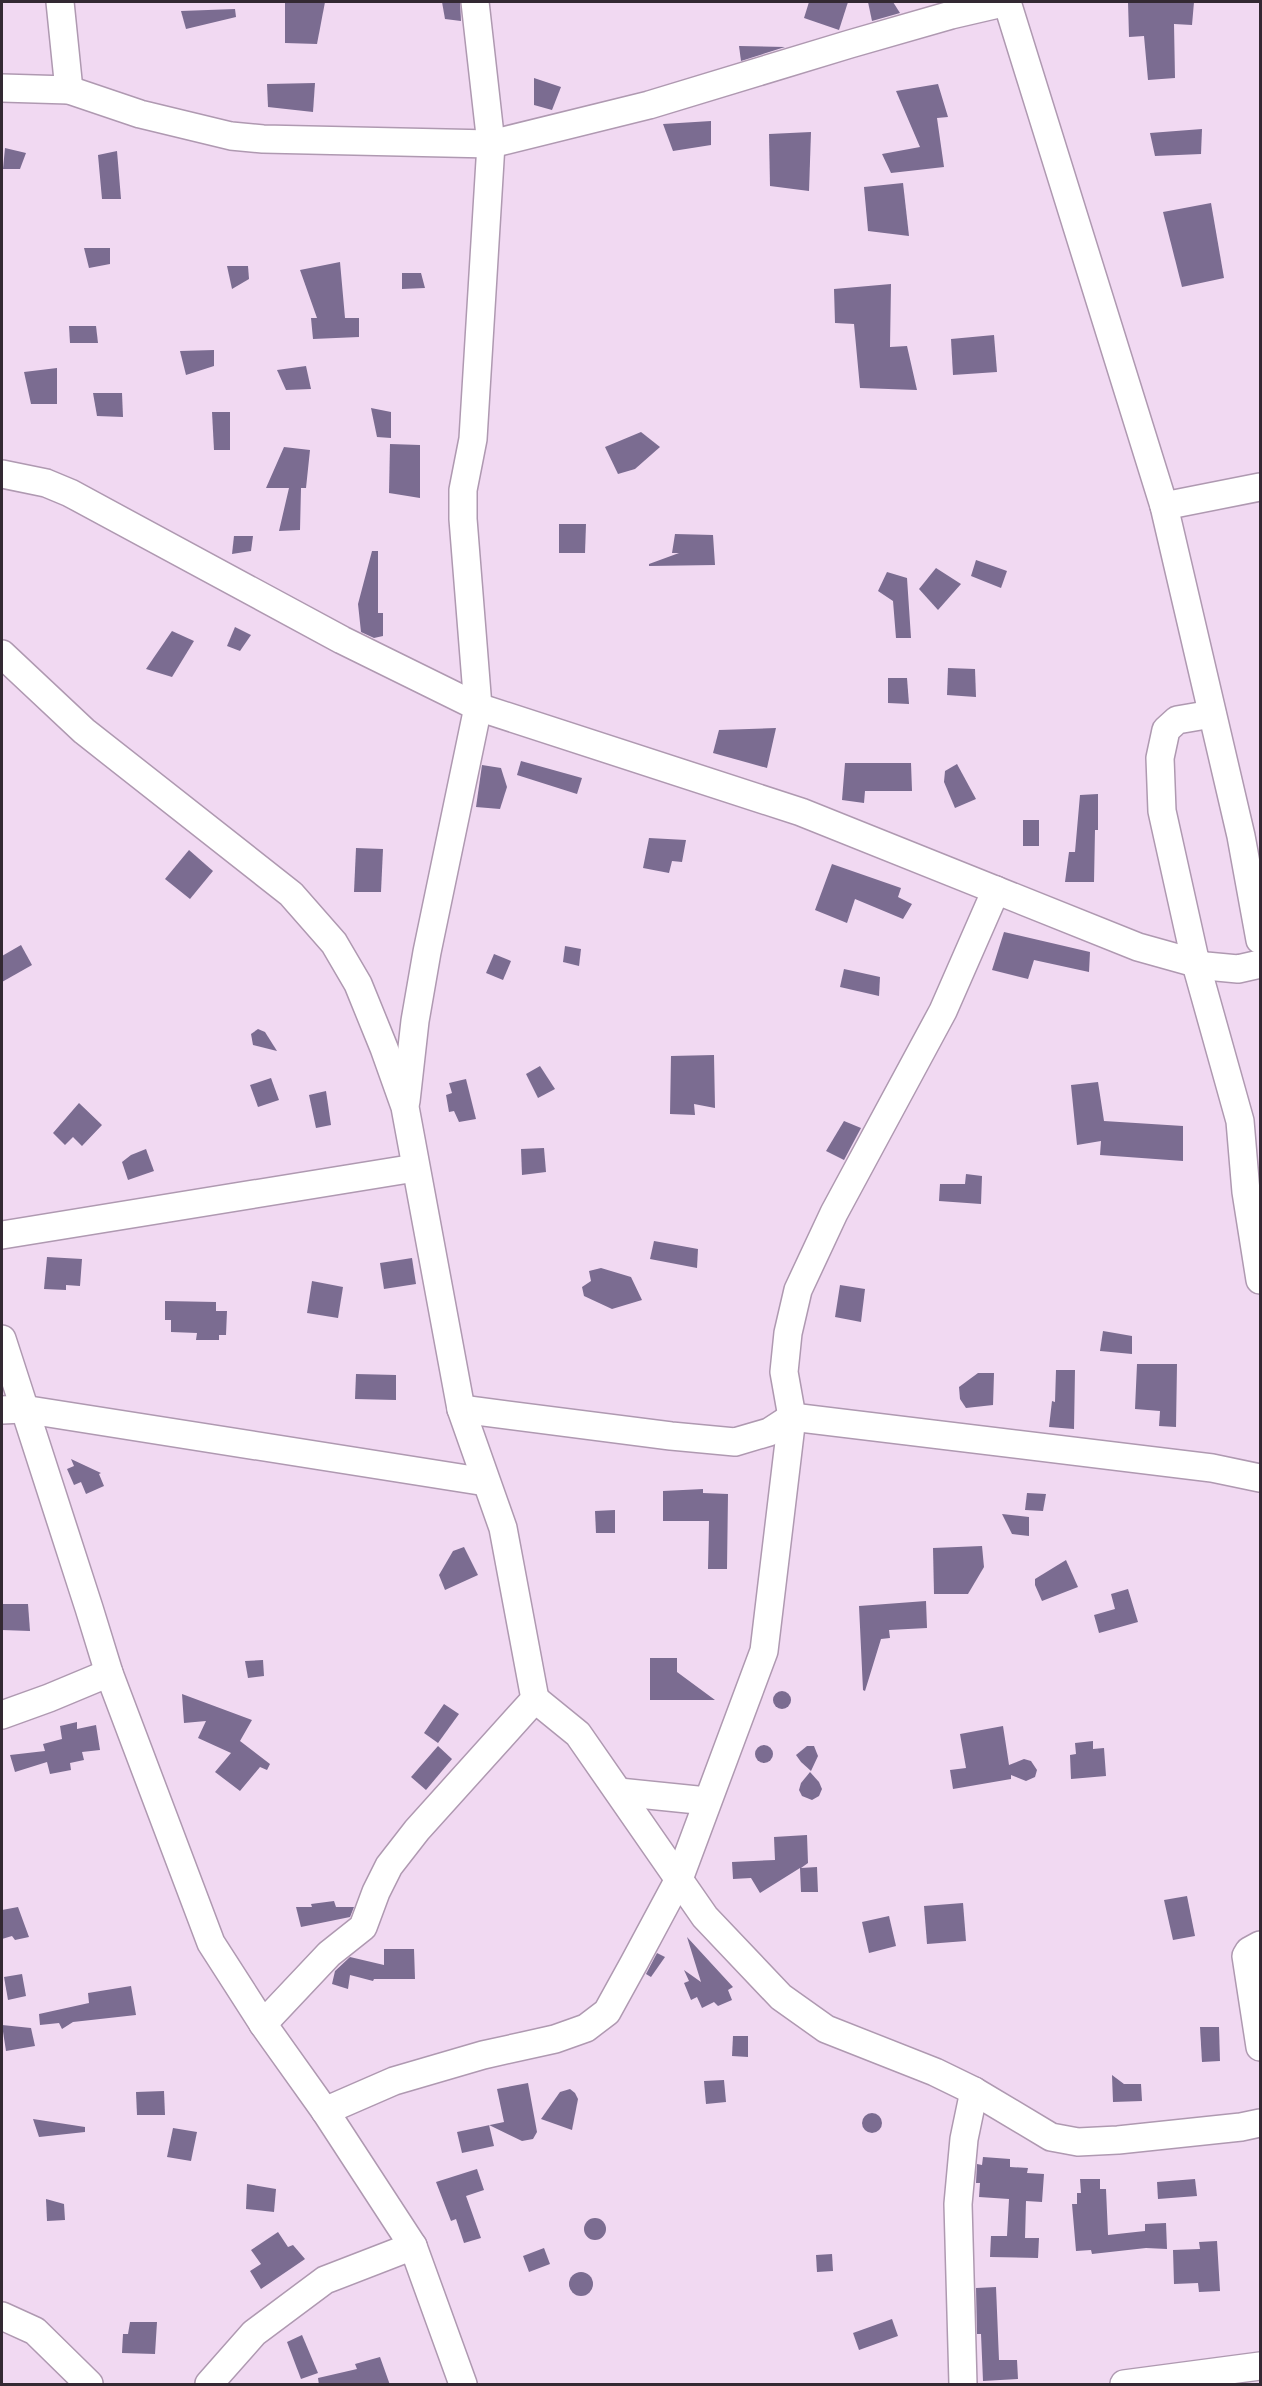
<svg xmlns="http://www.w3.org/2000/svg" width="1262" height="2386" font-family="Jost,sans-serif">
  <rect width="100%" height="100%" fill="#f1d9f2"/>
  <g fill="#7b6c91">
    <path d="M285 2H325L317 44 285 43Z"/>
    <path d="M442 2H460L461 21 445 19Z"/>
    <path d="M809 2H848L839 30 804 18Z"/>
    <path d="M868 2H893L900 13 872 21Z"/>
    <path d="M1128 2H1194L1192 25 1174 24 1175 78 1148 80 1144 36 1129 37Z"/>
    <path d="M235 9 236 17 186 29 181 11Z"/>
    <path d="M739 46 785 47 741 61Z"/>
    <path d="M534 78 561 87 552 110 534 105Z"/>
    <path d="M315 83 313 112 268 107 267 84Z"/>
    <path d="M938 84 948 117 937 118 944 167 891 173 882 154 920 147 896 91Z"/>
    <path d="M711 121V145L673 151 663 124Z"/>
    <path d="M1202 129 1201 154 1155 156 1150 133Z"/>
    <path d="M811 132 809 191 770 186 769 134Z"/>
    <path d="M5 148 26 153 20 169H3Z"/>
    <path d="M117 151 121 199H102L98 155Z"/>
    <path d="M903 183 909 236 868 231 864 187Z"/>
    <path d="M1211 203 1224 278 1182 287 1163 212Z"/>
    <path d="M84 248H110V264L89 268Z"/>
    <path d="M340 262 345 318H359V337L313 339 311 318H317L300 270Z"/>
    <path d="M227 266H248L249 279 232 289Z"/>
    <path d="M402 273H421L425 288 402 289Z"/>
    <path d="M891 284 890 347 907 346 917 390 860 388 854 324 835 323 834 289Z"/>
    <path d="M69 326H96L98 343H70Z"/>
    <path d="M994 335 997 372 953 375 951 339Z"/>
    <path d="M214 350V366L186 375 180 351Z"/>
    <path d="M306 366 311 389 286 390 277 370Z"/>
    <path d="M57 368V404H31L24 372Z"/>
    <path d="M93 393H122L123 417 97 416Z"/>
    <path d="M371 408 391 412V438L377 437Z"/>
    <path d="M212 412H230V450H214Z"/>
    <path d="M641 432 660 447 635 469 618 474 605 447Z"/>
    <path d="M390 444 420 445V498L389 493Z"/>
    <path d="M284 447 310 450 306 488H301L300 530 279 531 289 488H266Z"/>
    <path d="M559 524H586L585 553H559Z"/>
    <path d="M675 534 713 535 715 565 649 566V564L679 553H672Z"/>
    <path d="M234 536H253L251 551 232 554Z"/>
    <path d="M372 551H378V613H383V636L374 638 361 632 358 604Z"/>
    <path d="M976 560 1007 571 1001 588 971 576Z"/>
    <path d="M936 568 961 584 938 610 919 589Z"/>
    <path d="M887 572 907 578 911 638H896L893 601 878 591Z"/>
    <path d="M235 627 251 635 240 651 227 646Z"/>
    <path d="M172 631 194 641 172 677 146 669Z"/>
    <path d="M948 668 975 669 976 697 947 695Z"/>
    <path d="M888 678H907L909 704 888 703Z"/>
    <path d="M776 728 767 768 713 753 719 730Z"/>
    <path d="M521 761 582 778 577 794 517 775Z"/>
    <path d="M845 763H911L912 791H865L864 803 842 800Z"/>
    <path d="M957 764 976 799 955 808 944 782 945 771Z"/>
    <path d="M482 765 501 768 507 787 500 809 476 807Z"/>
    <path d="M1098 794V830H1095L1094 882H1065L1069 852H1075L1080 795Z"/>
    <rect x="1023" y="820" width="16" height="26"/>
    <path d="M649 838 686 840 682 862 672 861 669 873 643 868Z"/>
    <path d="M356 848 383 849 381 892H354Z"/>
    <path d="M189 850 213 871 190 899 165 879Z"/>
    <path d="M832 864 901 888 898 897 912 904 903 919 855 899 847 923 815 910Z"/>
    <path d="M1004 932 1090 952 1089 972 1034 960 1028 979 992 970Z"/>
    <path d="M21 945 32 965 2 982V956Z"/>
    <path d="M565 946 581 949 579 966 563 962Z"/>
    <path d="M494 954 511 961 503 980 486 973Z"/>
    <path d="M844 969 880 977 879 996 840 987Z"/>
    <path d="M258 1029 265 1032 277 1051 253 1045 251 1034Z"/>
    <path d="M714 1055 715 1108 694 1104 695 1115 670 1114 671 1056Z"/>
    <path d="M540 1066 555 1089 538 1098 526 1074Z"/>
    <path d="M271 1078 279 1100 258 1107 250 1085Z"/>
    <path d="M466 1079 476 1119 459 1122 454 1111 449 1112 446 1095 452 1093 449 1083Z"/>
    <path d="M1098 1082 1104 1121 1183 1126V1161L1100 1155 1101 1141 1077 1145 1071 1085Z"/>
    <path d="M326 1091 331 1125 316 1128 309 1095Z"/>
    <path d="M79 1103 102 1125 82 1146 73 1137 65 1145 53 1133Z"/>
    <path d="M844 1121 861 1128 844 1160 826 1151Z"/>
    <path d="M544 1148 546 1172 522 1175 521 1149Z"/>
    <path d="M146 1149 154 1171 128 1180 122 1162 131 1155Z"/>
    <path d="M966 1174 982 1176 981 1204 939 1201 940 1184H965Z"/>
    <path d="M654 1241 698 1249 697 1268 650 1259Z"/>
    <path d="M47 1257 82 1259 80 1286 66 1285V1290L44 1289Z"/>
    <path d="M412 1258 416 1284 384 1289 380 1263Z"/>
    <path d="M601 1268 631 1277 642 1300 612 1309 584 1296 582 1287 591 1281 589 1271Z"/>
    <path d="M312 1281 343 1287 338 1318 307 1313Z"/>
    <path d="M840 1285 865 1289 861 1322 835 1317Z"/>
    <path d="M165 1301 216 1302V1311H227L226 1335H219V1340H196L197 1333 171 1332V1320H165Z"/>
    <path d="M1103 1331 1132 1336V1354L1100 1351Z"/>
    <path d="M1137 1364H1177L1176 1427 1159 1426 1160 1411 1135 1409Z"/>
    <path d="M1056 1370H1075L1074 1429 1049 1427 1052 1401 1055 1402Z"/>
    <path d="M978 1373H994L993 1405 966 1408 960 1399 959 1387Z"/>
    <path d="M356 1374 396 1375V1400L355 1399Z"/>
    <path d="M71 1459 101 1473 99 1474 104 1486 86 1494 81 1482 74 1485 67 1469 74 1466Z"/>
    <path d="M703 1489V1493L728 1494 727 1569H708L709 1521H663V1491Z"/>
    <path d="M1027 1493 1046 1494 1043 1511 1025 1510Z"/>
    <path d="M615 1510V1533H596L595 1511Z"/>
    <path d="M1002 1514 1029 1517V1536L1012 1534Z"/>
    <path d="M982 1546 984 1567 968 1594H934L933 1548Z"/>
    <path d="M464 1547 478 1575 445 1590 439 1575 453 1551Z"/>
    <path d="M1066 1560 1078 1587 1042 1601 1035 1585V1579Z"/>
    <path d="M1128 1589 1138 1622 1099 1633 1094 1615 1115 1609 1111 1594Z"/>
    <path d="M926 1601 927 1628 889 1630 890 1638 881 1639 865 1691 863 1690 859 1606Z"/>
    <path d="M2 1604H28L30 1631 2 1630Z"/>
    <path d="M650 1658H677V1672L715 1700H650Z"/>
    <path d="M263 1660 264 1676 248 1678 245 1661Z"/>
    <circle cx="782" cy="1700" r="9"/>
    <path d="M182 1694 252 1720 240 1741 270 1764 267 1770 260 1767 240 1791 215 1772 231 1753 198 1738 206 1721 184 1723Z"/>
    <path d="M444 1704 459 1714 438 1743 424 1733Z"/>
    <path d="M77 1722V1729L96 1725 100 1750 82 1752 84 1760 70 1763 71 1770 50 1774 47 1762 15 1772 10 1755 45 1751 43 1744 62 1739 60 1726Z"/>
    <path d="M1003 1726 1009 1765 1024 1759 1031 1761 1037 1770 1035 1777 1026 1781 1011 1775V1779L953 1789 950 1770 966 1768 960 1734Z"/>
    <path d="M1093 1741V1749L1104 1748 1106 1776 1071 1779 1070 1755 1076 1754 1075 1743Z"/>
    <circle cx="764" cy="1754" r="9"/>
    <path d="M438 1746 452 1759 426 1790 411 1777Z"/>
    <path d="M807 1746H814L818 1756 811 1771 801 1762 796 1755Z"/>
    <path d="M810 1772 819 1782 822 1789 819 1796 812 1800 802 1796 799 1790 801 1783Z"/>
    <path d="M807 1835 808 1863 801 1868 817 1867 818 1892H801L800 1868 760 1893 751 1878 733 1879 732 1862 775 1860 774 1837Z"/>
    <path d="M1187 1896 1195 1936 1173 1940 1164 1900Z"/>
    <path d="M334 1901 336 1907H354L350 1917 301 1927 296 1907H312L311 1904Z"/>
    <path d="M963 1903 966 1941 927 1944 924 1906Z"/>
    <path d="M18 1907 29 1937 15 1940 12 1936 2 1939V1910Z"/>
    <path d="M889 1916 896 1946 869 1953 862 1922Z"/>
    <path d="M687 1937 733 1987 728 1990 732 2000 718 2006 714 2002 702 2008 697 1997 691 2000 684 1983 689 1981 684 1970 701 1982Z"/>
    <path d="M384 1949H414L415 1979H374L373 1981 350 1975 348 1989 332 1984 335 1971 350 1957 384 1965Z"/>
    <path d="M657 1953 665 1957 651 1977 646 1974Z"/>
    <path d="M22 1974 26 1996 8 2000 4 1977Z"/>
    <path d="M131 1986 136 2015 73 2022 62 2029 59 2023 40 2025 39 2014 89 2003 88 1993Z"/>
    <path d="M2 2025 31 2028 35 2046 6 2051Z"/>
    <path d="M1200 2027H1219L1220 2061 1202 2062Z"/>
    <path d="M733 2036H748V2057L732 2056Z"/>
    <path d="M1112 2075 1124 2084H1141L1142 2101 1113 2102Z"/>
    <path d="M724 2080 726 2102 706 2104 704 2081Z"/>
    <path d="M528 2083 537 2132 533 2139 522 2141 489 2125 494 2146 462 2153 457 2132 504 2122 497 2089Z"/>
    <path d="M570 2089 575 2093 578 2099 572 2130 541 2119 560 2092Z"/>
    <path d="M164 2091 165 2115H137L136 2092Z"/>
    <circle cx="872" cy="2123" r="10"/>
    <path d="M33 2119 85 2127V2132L39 2137Z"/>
    <path d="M173 2128 197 2132 191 2161 167 2157Z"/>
    <path d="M983 2157 1010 2159V2167L1028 2168 1027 2173 1044 2174 1042 2202 1026 2201 1025 2238H1039L1038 2258 990 2257 991 2236H1007L1009 2199 979 2197 980 2183H976L977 2164 982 2165Z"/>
    <path d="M477 2169 484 2190 466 2196 481 2238 464 2243 456 2219 451 2221 436 2182Z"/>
    <path d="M1080 2179H1100V2189H1106L1108 2235 1145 2231V2224L1166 2223 1167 2249 1146 2248 1092 2254 1091 2250 1076 2251 1072 2204H1077V2193H1081Z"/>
    <path d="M1195 2179 1197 2196 1158 2199 1157 2182Z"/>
    <path d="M247 2184 276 2189 274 2212 246 2209Z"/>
    <path d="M46 2199 64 2204 65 2220 47 2221Z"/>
    <circle cx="595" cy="2229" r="11"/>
    <path d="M278 2232 288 2247 293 2245 305 2259 261 2289 250 2271 261 2264 251 2250Z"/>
    <path d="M1217 2241 1220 2291 1199 2292 1198 2283 1174 2284 1173 2250 1200 2249 1199 2242Z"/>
    <path d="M544 2248 550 2264 529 2272 523 2256Z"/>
    <path d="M832 2254 833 2271 817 2272 816 2255Z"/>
    <circle cx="581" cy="2284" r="12"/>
    <path d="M996 2287 999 2360H1017L1018 2379 983 2381 981 2334H977L976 2288Z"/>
    <path d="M892 2319 898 2336 859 2350 853 2333Z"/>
    <path d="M130 2322H157L155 2354 122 2353 123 2334H128Z"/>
    <path d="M302 2335 318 2373 301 2379 287 2342Z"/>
    <path d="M380 2357 390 2385H319L318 2378 357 2369 355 2364Z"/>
  </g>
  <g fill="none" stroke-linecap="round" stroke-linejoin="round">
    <g stroke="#af99b1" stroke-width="30">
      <g id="minor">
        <path d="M60 2 69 90"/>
        <path d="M1007 2 1164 506 1241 836 1260 940"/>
        <path d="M2 88 69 90 140 114 231 136 263 139 491 144 649 105 850 44 951 15 1007 2"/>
        <path d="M2 474 46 483 70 493 342 640 478 707 801 812 1138 947 1206 966 1238 969 1260 964"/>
        <path d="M1164 506 1260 487"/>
        <path d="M2 654 84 731 291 894 334 943 358 984 384 1048 405 1107 461 1409 503 1528 535 1699 417 1830 389 1866 376 1892 363 1927 329 1954 263 2024"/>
        <path d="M1212 714 1177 720 1166 730 1160 758 1162 811 1196 964 1240 1121 1246 1192 1260 1280"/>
        <path d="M406 1101 415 1021 427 952 478 707 463 519V490L473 439 491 144 475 2"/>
        <path d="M2 1235 415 1168"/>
        <path d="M2 1339 89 1608 109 1673 211 1943 263 2024 325 2111 413 2246 463 2384"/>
        <path d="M461 1409 671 1436 735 1442 769 1432 792 1417 1212 1468 1260 1478"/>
        <path d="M2 1410 23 1409 486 1482"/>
        <path d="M535 1699 578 1734 705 1917 781 1997 826 2029 935 2072 974 2091 1051 2137 1078 2142 1118 2140 1241 2127 1260 2123"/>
        <path d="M2 1715 49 1698 109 1673"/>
        <path d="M619 1792 707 1801"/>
        <path d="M1260 1945 1249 1951 1246 1956 1260 2047"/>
        <path d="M325 2111 394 2081 483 2055 555 2039 586 2028 607 2012 634 1963 679 1879 764 1651 792 1417 784 1372 788 1333 798 1290 834 1213 943 1011 996 890"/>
        <path d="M2 2316 35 2331 89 2384"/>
        <path d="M209 2384 254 2333 325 2280 413 2246"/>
        <path d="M963 2384 958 2204 964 2139 974 2091"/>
        <path d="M1124 2384 1260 2366"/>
      </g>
    </g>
    <use href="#minor" stroke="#fff" stroke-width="27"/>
  </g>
  <rect width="1262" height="2386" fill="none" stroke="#332933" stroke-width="6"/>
</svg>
